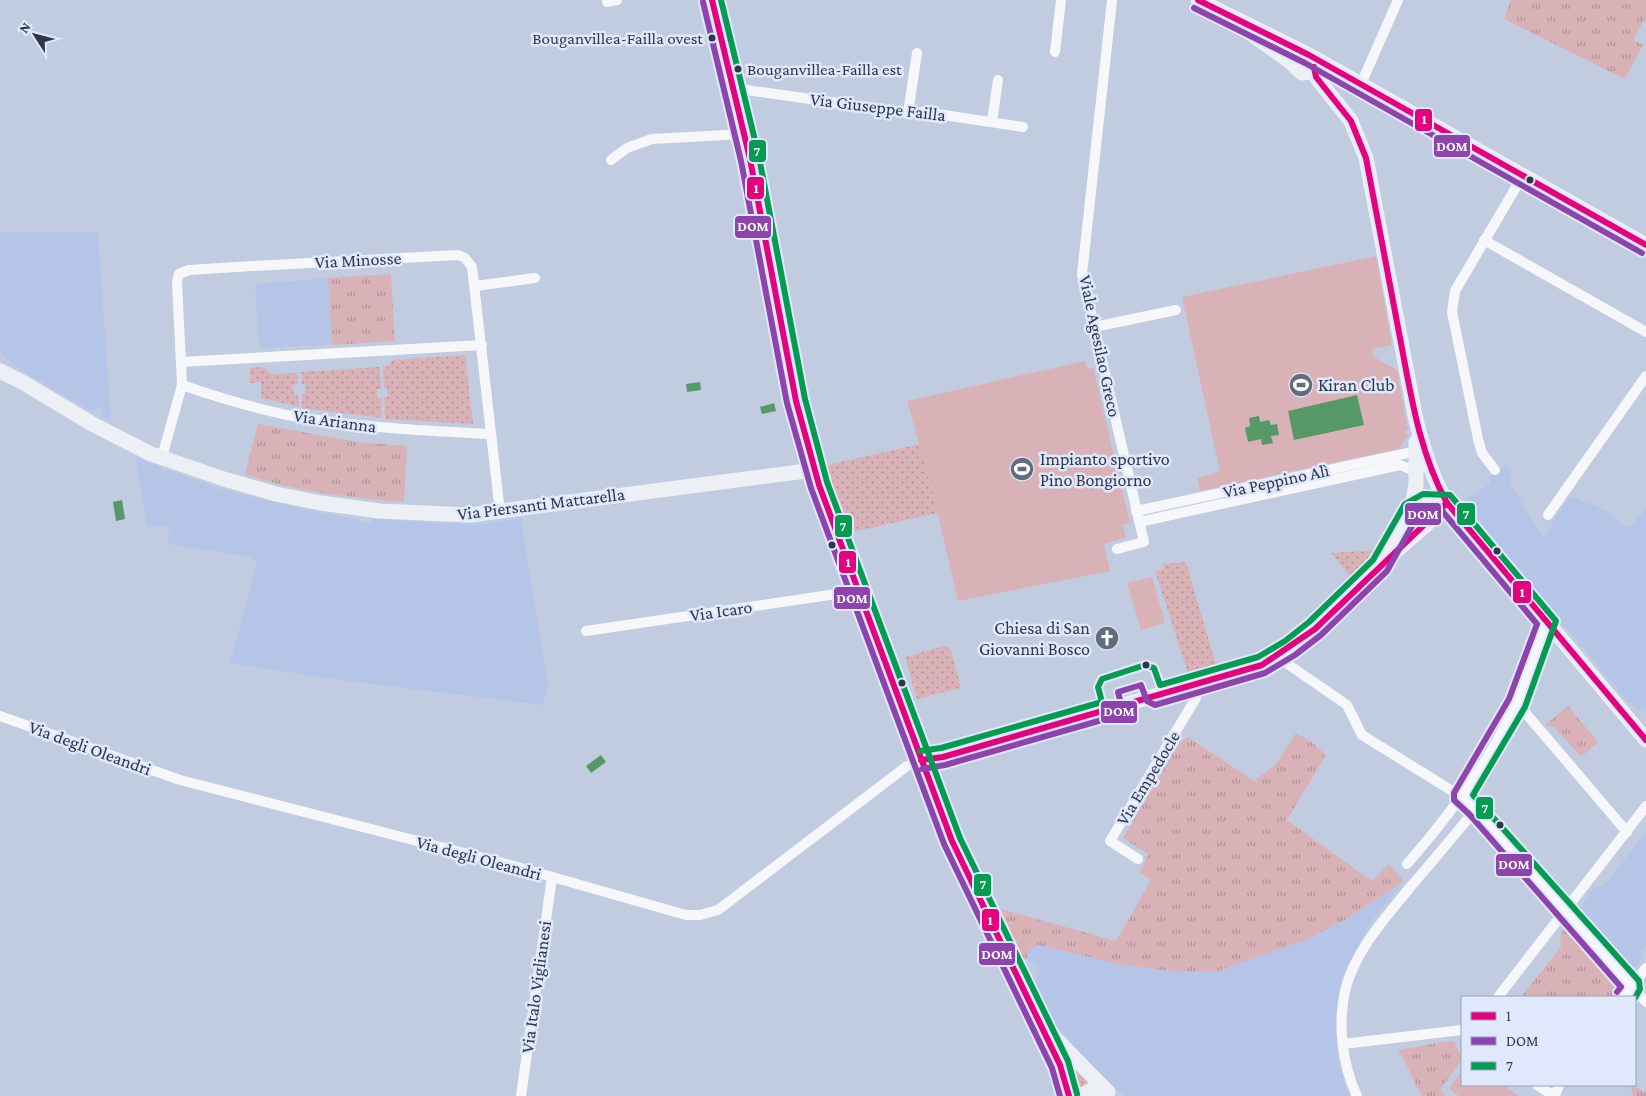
<svg xmlns="http://www.w3.org/2000/svg" width="1646" height="1096" font-family="'Crimson Pro',serif">
  <defs>
    <pattern id="grass-tufts" width="24" height="20" patternUnits="userSpaceOnUse" patternTransform="scale(1.25)"><rect width="24" height="20" fill="#d9b2b7"/><path d="M3 7l-1-3M5 7V3M7 7l1-3M15 17l-1-3M17 17v-4M19 17l1-3" fill="none" stroke="#b09297"/></pattern>
    <pattern id="park-dots" width="8" height="8" patternUnits="userSpaceOnUse" patternTransform="scale(1.25)"><rect width="8" height="8" fill="#d9b2b7"/><path d="M2 2h.1M6 6h.1" fill="none" stroke="#b09297" stroke-width="1.8" stroke-linecap="round"/></pattern>
  </defs>
  <rect width="100%" height="100%" fill="#c2cce1"/>
  <g fill="#b5c5e8">
    <path d="M0 232H98L111 422 101 417 103 410 97 407 94 413 21 370 3 355 0 348Z"/>
    <path d="M328 278 332 345 259 348 255 284Z"/>
    <path d="M135 456 158 466 165 472 167 469 220 489 302 509 357 519 359 522 364 523H369L373 519 477 525 521 518 548 686 543 705 332 679 230 663 257 563 249 557 168 544 169 526 147 527Z"/>
    <path d="M1506 465 1511 473 1510 483 1543 538 1570 496 1608 511 1625 527H1630L1646 509V710L1643 707 1640 710 1628 702 1461 503 1491 483 1488 478Z"/>
    <path d="M1646 832V945L1640 952 1643 957 1633 969 1627 970 1578 911 1593 888 1604 886Z"/>
    <path d="M1404 882 1371 922 1342 976 1336 1014 1337 1058 1349 1096H1126L1109 1085 1092 1068 1038 1003 1029 986 1035 981 1041 970 1039 964 1029 961 1027 958 1031 948 1038 945 1123 965 1218 971 1308 939 1348 918Z"/>
  </g>
  <g fill="url(#grass-tufts)">
    <path d="M1511 0H1646V17L1633 40 1643 45 1625 79 1504 19Z"/>
    <path d="M391 274 395 341 332 345 328 278Z"/>
    <path d="M258 424 358 442 407 446 404 502C350 498 297 492 245 474Z"/>
    <path d="M1568 706 1598 742 1581 757 1553 726H1544Z"/>
    <path d="M1296 733 1313 743 1326 755 1287 820 1372 881 1389 864 1404 881 1348 918 1308 939 1218 971 1179 972 1123 965 1038 945 1031 948 1027 958 1018 963 993 907 1116 941 1151 880 1140 873 1148 854 1123 838 1180 742 1188 737 1254 781 1276 764Z"/>
    <path d="M1564 929H1570L1617 983 1618 990 1611 997H1521L1561 947 1560 936Z"/>
    <path d="M1449 1041H1454L1462 1059 1440 1090 1446 1096H1422C1412 1081 1409 1065 1398 1050Z"/>
    <path d="M1630 1085 1646 1092V1096H1633Z"/>
  </g>
  <g fill="url(#park-dots)">
    <path d="M465 355 473 424 385 419 384 398 388 397 387 388H384L383 366H388L393 360Z"/>
    <path d="M263 367 271 374 297 373 298 384 293 385 294 394H298L299 407 261 398V382L250 383V368Z"/>
    <path d="M380 367 381 389H377V398H381L382 418 302 408V394L305 393V384H302L301 372Z"/>
    <path d="M920 444 938 513 847 533 823 466Z"/>
    <path d="M1381 550 1352 579 1331 553Z"/>
    <path d="M1186 562 1217 669 1189 676 1155 571 1164 569 1163 564Z"/>
    <path d="M945 646 951 650 961 688 917 699 905 657Z"/>
    <path d="M1067 1058 1091 1084 1075 1094 1065 1059Z"/>
  </g>
  <g fill="#d9b2b7">
    <path d="M1376 256 1392 345 1372 349 1374 357 1397 370 1408 430H1405L1406 434H1409L1398 449 1200 491 1197 478 1220 472 1182 297Z"/>
    <path d="M1085 361 1087 369 1093 367 1130 523 1123 525 1126 538 1104 544 1110 571 958 601 933 493 907 401Z"/>
    <path d="M1152 577 1165 623 1141 630 1127 583Z"/>
    <path d="M1462 1071V1085H1504L1519 1096H1459L1449 1089Z"/>
  </g>
  <g fill="#579867">
    <path d="M700 382 701 390 687 392 686 384Z"/>
    <path d="M1357 395 1364 425 1294 440 1288 411Z"/>
    <path d="M774 403 776 411 762 414 760 407Z"/>
    <path d="M1259 416 1260 422 1269 420 1271 425 1277 424 1279 435 1271 436 1273 443 1262 445 1261 439 1248 442 1245 428 1250 426 1249 418Z"/>
    <path d="M122 500 125 519 116 521 113 502Z"/>
    <path d="M601 755 606 762 591 773 586 766Z"/>
  </g>
  <g fill="none" stroke-linecap="round" stroke-linejoin="round">
    <g stroke="#f6f7fa" stroke-width="10">
      <path d="M1112 0 1082 274 1144 542 1117 549"/>
      <path d="M607 2 617 0"/>
      <path d="M1055 52 1061 0"/>
      <path d="M1361 84 1398 0"/>
      <path d="M733 88 908 113 924 112 1023 127"/>
      <path d="M908 113 917 53"/>
      <path d="M992 122 998 80"/>
      <path d="M611 160 627 148 652 139 744 134"/>
      <path d="M1484 240 1646 332"/>
      <path d="M475 286 535 278"/>
      <path d="M1094 327 1176 310"/>
      <path d="M181 362 482 345"/>
      <path d="M182 385C223 399 267 413 310 419 370 428 431 431 491 434"/>
      <path d="M162 457 182 385 177 282 179 274 189 270 252 266 458 255 465 258 472 267 500 512"/>
      <path d="M1495 470 1482 453 1478 439 1452 312 1455 291 1522 177"/>
      <path d="M1136 511 1422 450"/>
      <path d="M1548 515 1646 376"/>
      <path d="M1139 522 1400 465 1417 472"/>
      <path d="M586 631 857 591"/>
      <path d="M1276 656 1347 705 1362 735 1462 797 1476 809 1646 1002"/>
      <path d="M1517 703 1627 832"/>
      <path d="M0 716 180 780 503 863 686 915H700L718 910 907 766 921 760"/>
      <path d="M1138 859 1110 841 1196 698 1198 684"/>
      <path d="M1407 864C1450 815 1490 761 1517 702 1529 676 1537 649 1547 622"/>
      <path d="M1498 997 1646 806"/>
      <path d="M1624 997 1646 968"/>
      <path d="M1343 1044 1462 1030"/>
      <path d="M1537 1085 1554 1096"/>
      <path d="M521 1096 552 877"/>
      <path d="M1357 1096C1342 1064 1337 1022 1346 987 1357 948 1387 916 1412 885 1434 860 1455 834 1476 809"/>
      <path d="M1555 1096 1559 1085"/>
    </g>
    <g stroke="#ecf0f5" stroke-width="15">
      <path d="M712 0 750 159 796 401 819 485 952 841 1060 1065 1069 1096"/>
      <path d="M1198 0 1309 55 1646 245"/>
      <path d="M1254 36 1288 60 1302 73 1311 72 1314 61"/>
      <path d="M1313 69 1316 77 1351 121 1366 158 1415 415C1422 446 1431 475 1447 503L1646 740"/>
      <path d="M0 371 24 383 94 425 151 454 224 479 276 494 321 503 379 511 470 515 814 470"/>
      <path d="M1411 511 1416 485V442"/>
      <path d="M1389 551 1411 511 1425 503H1447"/>
      <path d="M921 760 943 757 1262 665 1315 629 1380 565 1426 525 1447 503"/>
      <path d="M1049 1032 1107 1091"/>
      <path d="M1080 1096 1095 1088 1108 1092"/>
    </g>
    <g stroke="#dfe8fc" stroke-width="10">
      <g id="bus-1">
        <path d="M712 0 750 159 796 401 819 485 952 841 1060 1065 1069 1096"/>
        <path d="M1198 0 1309 55 1646 245"/>
        <path d="M1314 67 1316 77 1351 121 1366 158C1377 218 1389 278 1400 338 1411 395 1419 452 1447 503L1646 740"/>
        <path d="M921 760 943 757 1262 665 1315 629 1447 503"/>
      </g>
    </g>
    <g stroke="#dfe8fc" stroke-width="10">
      <g id="bus-2">
        <path d="M703 2 741 161 787 403 811 488 944 844 1052 1068 1060 1096"/>
        <path d="M1194 8 1305 63 1642 253"/>
        <path d="M922 769 945 765 1116 716 1122 708 1118 692 1141 685 1147 701 1155 705 1265 673 1295 655 1321 635 1387 571 1417 517 1427 512H1443L1537 624 1509 699 1454 793V800L1470 815 1621 987 1617 992"/>
      </g>
    </g>
    <g stroke="#dfe8fc" stroke-width="10">
      <g id="bus-3">
        <path d="M721 0 759 157 805 399 827 482 960 838 1068 1061 1077 1094"/>
        <path d="M920 751 941 748 1102 702 1098 687 1102 679 1145 665 1154 668 1160 685 1258 657 1285 641 1309 622 1373 560 1405 504 1423 494 1450 495 1556 621 1525 707 1473 795 1639 981 1640 989 1635 998"/>
      </g>
    </g>
    <use href="#bus-1" stroke="#e5007d" stroke-width="6"/>
    <use href="#bus-2" stroke="#8e44ad" stroke-width="6"/>
    <use href="#bus-3" stroke="#059b50" stroke-width="6"/>
  </g>
  <defs>
    <g id="stadium-disc" transform="scale(1.25)"><circle r="9.5" fill="#636b7c" stroke="#dfe8fc"/><path d="M0-5a6.5 5 0 1 0 0 10a6.5 5 0 1 0 0-10ZM-3.5-1.8h7v3.6h-7Z" fill="#fff"/></g>
    <g id="church-disc" transform="scale(1.25)"><circle r="9.5" fill="#636b7c" stroke="#dfe8fc"/><path d="M-1.2-6h2.4v3.5h3.3v2.4h-3.3V6h-2.4V-.1h-3.3v-2.4h3.3Z" fill="#fff"/></g>
  </defs>
  <g fill-rule="evenodd">
    <use href="#stadium-disc" x="1301" y="385"/>
    <use href="#stadium-disc" x="1022" y="469"/>
    <use href="#church-disc" x="1107" y="638"/>
  </g>
  <g fill="#303746" stroke="#dfe8fc" stroke-width="2">
    <circle cx="712" cy="38" r="4.5"/>
    <circle cx="738" cy="69" r="4.5"/>
    <circle cx="1530" cy="180" r="4.5"/>
    <circle cx="832" cy="545" r="4.5"/>
    <circle cx="1497" cy="551" r="4.5"/>
    <circle cx="1146" cy="665" r="4.5"/>
    <circle cx="902" cy="683" r="4.5"/>
    <circle cx="1500" cy="825" r="4.5"/>
  </g>
  <g text-anchor="middle" dominant-baseline="central" stroke-width="5" stroke-linejoin="round" paint-order="stroke">
    <g font-size="17" fill="#303746" stroke="#dfe8fc" text-anchor="end">
      <text x="703" y="38">Bouganvillea-Failla ovest</text>
      <text x="747" y="69" text-anchor="start">Bouganvillea-Failla est</text>
    </g>
    <g font-size="18" fill="#303746" stroke="#dfe8fc">
      <text transform="translate(878 107) rotate(7)">Via Giuseppe Failla</text>
      <text transform="translate(358 260) rotate(-3)">Via Minosse</text>
      <text transform="translate(1100 346) rotate(78)">Viale Agesilao Greco</text>
      <text transform="translate(335 421) rotate(8)">Via Arianna</text>
      <text transform="translate(1276 481) rotate(-12)">Via Peppino Alì</text>
      <text transform="translate(541 504) rotate(-7)">Via Piersanti Mattarella</text>
      <text transform="translate(721 611) rotate(-8)">Via Icaro</text>
      <text transform="translate(90 748) rotate(20)">Via degli Oleandri</text>
      <text transform="translate(1148 778) rotate(-59)">Via Empedocle</text>
      <text transform="translate(479 858) rotate(15)">Via degli Oleandri</text>
      <text transform="translate(536 987) rotate(-82)">Via Italo Viglianesi</text>
    </g>
    <g font-size="18" fill="#303746" stroke="#dfe8fc" text-anchor="start">
      <text x="1318" y="385">Kiran Club</text>
      <text x="1040" y="459">Impianto sportivo<tspan x="1040" dy="21">Pino Bongiorno</tspan></text>
      <text x="1090" y="628" text-anchor="end">Chiesa di San<tspan x="1090" dy="21">Giovanni Bosco</tspan></text>
    </g>
  </g>
  <g stroke="#dfe8fc" stroke-width="2">
    <rect x="1414" y="108" width="19" height="24" rx="5" fill="#e5007d"/>
    <rect x="1433" y="134" width="38" height="24" rx="5" fill="#8e44ad"/>
    <rect x="748" y="139" width="19" height="24" rx="5" fill="#059b50"/>
    <rect x="746" y="176" width="19" height="24" rx="5" fill="#e5007d"/>
    <rect x="734" y="215" width="38" height="24" rx="5" fill="#8e44ad"/>
    <rect x="1456" y="502" width="20" height="24" rx="5" fill="#059b50"/>
    <rect x="1404" y="502" width="38" height="24" rx="5" fill="#8e44ad"/>
    <rect x="834" y="514" width="19" height="24" rx="5" fill="#059b50"/>
    <rect x="838" y="550" width="19" height="24" rx="5" fill="#e5007d"/>
    <rect x="1512" y="580" width="20" height="24" rx="5" fill="#e5007d"/>
    <rect x="833" y="586" width="38" height="24" rx="5" fill="#8e44ad"/>
    <rect x="1100" y="700" width="38" height="24" rx="5" fill="#8e44ad"/>
    <rect x="1475" y="796" width="19" height="24" rx="5" fill="#059b50"/>
    <rect x="1495" y="853" width="38" height="24" rx="5" fill="#8e44ad"/>
    <rect x="973" y="873" width="19" height="24" rx="5" fill="#059b50"/>
    <rect x="981" y="908" width="19" height="24" rx="5" fill="#e5007d"/>
    <rect x="978" y="942" width="38" height="24" rx="5" fill="#8e44ad"/>
  </g>
  <g font-size="14" text-anchor="middle" font-weight="bold" fill="#fff">
    <text x="1424" y="124">1</text>
    <text x="1452" y="151">DOM</text>
    <text x="757" y="156">7</text>
    <text x="756" y="193">1</text>
    <text x="753" y="231">DOM</text>
    <text x="1466" y="519">7</text>
    <text x="1423" y="519">DOM</text>
    <text x="843" y="531">7</text>
    <text x="848" y="567">1</text>
    <text x="1522" y="597">1</text>
    <text x="852" y="603">DOM</text>
    <text x="1119" y="716">DOM</text>
    <text x="1485" y="813">7</text>
    <text x="1514" y="869">DOM</text>
    <text x="983" y="889">7</text>
    <text x="990" y="925">1</text>
    <text x="997" y="959">DOM</text>
  </g>
  <rect x="1461" y="996" width="175" height="90" fill="#dfe8fc" stroke="#99a1b3"/>
  <rect x="1471" y="1012" width="25" height="8" fill="#e5007d" stroke="#99a1b3"/>
  <text x="1506" y="1021" font-size="15" fill="#303746">1</text>
  <rect x="1471" y="1037" width="25" height="8" fill="#8e44ad" stroke="#99a1b3"/>
  <text x="1506" y="1046" font-size="15" fill="#303746">DOM</text>
  <rect x="1471" y="1062" width="25" height="8" fill="#059b50" stroke="#99a1b3"/>
  <text x="1506" y="1071" font-size="15" fill="#303746">7</text>
  <g transform="translate(35 35) rotate(306)" stroke="#dfe8fc" stroke-width="4" paint-order="stroke">
  <path d="M0-4L9 19L0 12L-9 19Z" fill="#303746"/>
  <text y="-8" font-size="14" font-weight="bold" text-anchor="middle" fill="#303746">N</text>
  </g>
</svg>
